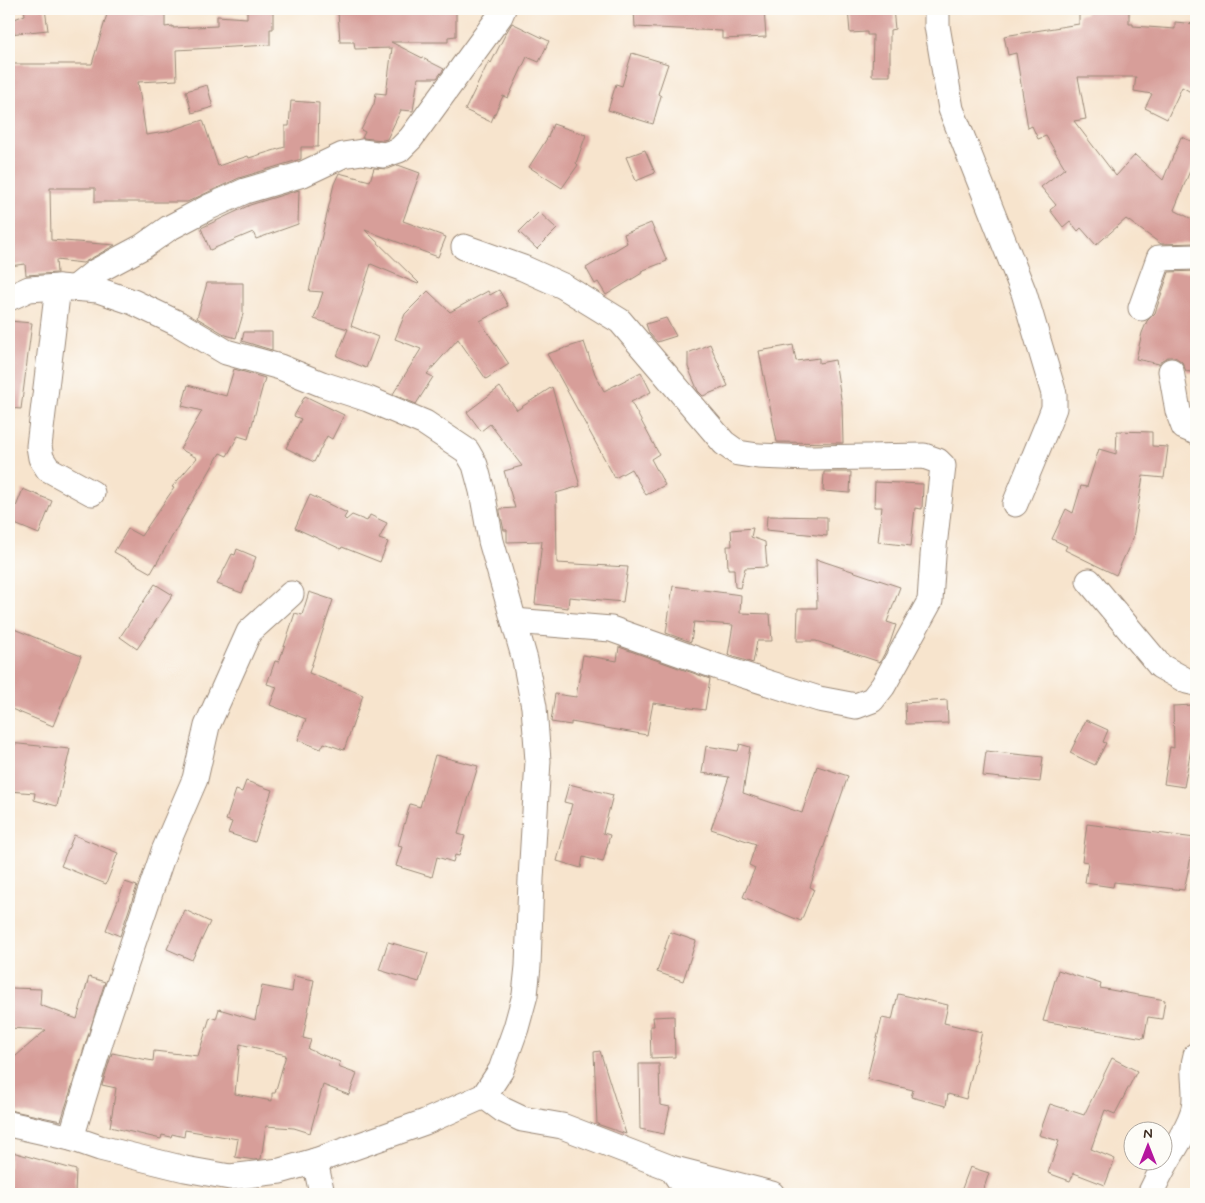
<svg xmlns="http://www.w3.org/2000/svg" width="1205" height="1203" font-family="Mynerve,sans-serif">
  <rect width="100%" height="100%" fill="#fdfcf7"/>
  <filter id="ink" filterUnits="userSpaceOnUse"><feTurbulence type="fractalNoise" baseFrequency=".02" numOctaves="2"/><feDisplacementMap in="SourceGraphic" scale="10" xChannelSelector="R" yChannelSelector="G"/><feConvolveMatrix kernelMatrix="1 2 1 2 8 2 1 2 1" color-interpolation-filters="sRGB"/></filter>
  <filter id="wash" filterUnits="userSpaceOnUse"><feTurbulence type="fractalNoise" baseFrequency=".0096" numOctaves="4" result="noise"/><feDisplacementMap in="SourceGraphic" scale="20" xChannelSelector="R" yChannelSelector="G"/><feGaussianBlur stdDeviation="1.12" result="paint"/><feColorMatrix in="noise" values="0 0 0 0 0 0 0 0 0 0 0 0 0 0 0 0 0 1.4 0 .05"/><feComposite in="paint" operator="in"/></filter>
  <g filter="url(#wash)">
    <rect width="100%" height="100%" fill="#f7e4cd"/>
    <g id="blocks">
      <g fill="#d79e99" fill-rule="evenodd">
        <path d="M24 9H45L48 30 9 34V21L25 15Z"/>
        <path d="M247 9H273V29H270V45L176 50 177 80 138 82 146 135 166 132 203 120 218 166 248 156 249 158 285 147V126H289L291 101 319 103 318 147H301V159L239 178 187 202H95V188H50L51 240 115 245 83 263 56 260 57 273 26 275 25 264 9 266V64H92L108 11 165 14V27L173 26V28L217 26V16L247 18Z"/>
        <path d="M378 9H456V36L448 37V42H391L444 69 437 78H418L413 111 401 110 387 139 383 140 362 138 365 132 361 130 374 104 376 93 386 94 392 48 355 49 354 42H340L338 11Z"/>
        <path d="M634 9H764L766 37 722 39V31L635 27Z"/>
        <path d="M848 9H893L895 29 890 30V76H872L873 35H867V32L850 33Z"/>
        <path d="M1086 9H1129V24H1133V26L1175 29V22L1196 24V95L1182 87 1167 119 1145 108 1152 94 1134 91 1136 77H1078L1086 119 1074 121 1116 176 1135 155 1163 180 1181 137 1196 143V156L1174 210 1196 221V243L1161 244 1126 219 1096 245 1081 228 1078 231 1070 221 1063 227 1050 210 1056 205 1041 187 1065 168 1046 136 1038 139 1032 126 1028 128 1016 53 1008 55 1004 36 1079 24V14H1086Z"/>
        <path d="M512 23 549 41 539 62 527 57 508 98 503 96 491 122 465 110 489 61 491 63 506 33Z"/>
        <path d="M632 53 668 64 658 94 661 96 653 124 608 110 616 84 622 86Z"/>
        <path d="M207 85 213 107 192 113 186 91Z"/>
        <path d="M553 124 586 135 576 163 578 165 562 188 529 167 548 137Z"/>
        <path d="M645 150 655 173 636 181 626 157Z"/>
        <path d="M398 165 420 173 403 221 446 237 438 257 365 230 419 283 418 284 371 264 351 326 378 337 366 368 337 356 348 329 314 319 323 292 309 291 334 184 339 173 370 181 374 168 388 169Z"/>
        <path d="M299 190 298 224 256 239 253 232 210 250 201 228 250 205Z"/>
        <path d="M539 212 557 229 537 249 519 232Z"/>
        <path d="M651 223 667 261 641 271 642 273 606 295 598 282 595 284 586 268 627 243 624 234Z"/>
        <path d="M1196 271V373L1186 371 1182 362 1175 357H1168L1162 360 1159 364 1136 359 1142 333 1147 321 1155 313 1169 272Z"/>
        <path d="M207 283H243V314L236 338 226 335 197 318Z"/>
        <path d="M499 290 508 306 480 321 509 364 486 379 458 339 427 374 433 377 416 404 393 394 421 349 395 339 405 314 428 291 450 312 488 291 490 295Z"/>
        <path d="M666 318 676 336 657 342 649 333 646 324Z"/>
        <path d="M9 321 32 323 21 409 9 408Z"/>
        <path d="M244 332H272V350L242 341Z"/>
        <path d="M584 342 595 374 604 391 641 372 651 392 631 402 659 454 651 459 665 485 646 495 631 469 615 478 547 354Z"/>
        <path d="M710 344 728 386 703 396 698 391 688 367V353Z"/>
        <path d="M793 345 796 361 819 358V363L835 360 842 405 843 443 777 442 759 351Z"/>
        <path d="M234 369 265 378 248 439 238 436 227 456 220 453 151 573 114 552 128 529 141 536 174 488 172 487 197 458 180 449 202 411 182 406 188 385 226 396Z"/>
        <path d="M500 387 517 410 552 387 580 486 556 493 557 563 628 567 623 602 569 597 568 608 535 604 542 541 507 542V530H504L500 512V509L515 508 504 471 522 466 490 424 481 431 467 412Z"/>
        <path d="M305 396 344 415 332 439 327 436 314 462 286 448 301 419 294 416Z"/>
        <path d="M1117 431 1152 432V446L1168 447 1164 478 1143 476 1133 538 1116 575 1065 550 1067 546 1052 539 1066 509 1073 513 1081 486 1087 487 1099 449 1116 454Z"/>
        <path d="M824 472H851L850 493 823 491Z"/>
        <path d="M875 482 923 484 922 509 915 508 911 546 878 542 882 507H874Z"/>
        <path d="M23 489 52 501 39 534 10 522Z"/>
        <path d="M310 495 347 513 344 518 346 520 352 515 367 521 370 515 387 523 379 539 388 542 380 562 342 547 341 549 295 528Z"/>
        <path d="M767 516 827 517V536L766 530Z"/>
        <path d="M753 528 751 537 765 542 767 567 745 568 740 588 735 587 734 569H728L727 546H732L731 530Z"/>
        <path d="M237 549 256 557 242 593 217 584 232 554 235 555Z"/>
        <path d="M816 559 900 587 887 622 896 625 890 643 880 662 816 641H797L798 608H817Z"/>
        <path d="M155 584 173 595 137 649 120 637Z"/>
        <path d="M673 586 741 595 740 613 770 614 772 641H757L753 663 728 655 733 625 694 622 691 642 666 633Z"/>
        <path d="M309 592 333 600 309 673 363 695 344 750 324 743 321 749 298 740 306 719 270 705 277 687 267 684 275 661 279 662 295 613 302 615Z"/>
        <path d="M9 627 81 656 53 726 9 708Z"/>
        <path d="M619 647 710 679 705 710 653 703 647 735 571 722V725L551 722 555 694 576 697 583 655 617 661Z"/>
        <path d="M947 700 948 723 906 724 905 703Z"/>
        <path d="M1194 705 1195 727 1184 787 1164 784 1170 747 1174 748 1173 706Z"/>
        <path d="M1086 720 1108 730 1103 742 1106 743 1095 765 1070 753Z"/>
        <path d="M9 743 70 749 57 806 34 800 35 793 9 791Z"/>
        <path d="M740 744 750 747 743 793 802 813 817 766 848 776 810 887 814 889 801 921 743 897 755 868 749 865 756 844 711 829 729 777 702 773 706 746 738 751Z"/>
        <path d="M986 751 1043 757 1040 782 983 776Z"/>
        <path d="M435 755 478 766 458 834 465 836 459 856 455 855 453 862 437 857 432 877 396 866 402 847 398 846 410 804 420 807Z"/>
        <path d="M246 781 272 790 255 842 228 833 232 822 226 820 236 790 242 792Z"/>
        <path d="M569 784 613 795 603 833 610 835 603 862 583 857 581 868 557 861 572 804 564 802Z"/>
        <path d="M1087 824 1195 838 1184 890 1114 882 1113 887 1085 883 1088 862 1082 861Z"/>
        <path d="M74 835 118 853 106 884 61 866Z"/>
        <path d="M125 882 137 886 120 936 106 930Z"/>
        <path d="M185 910 210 922 192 960 167 949Z"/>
        <path d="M670 932 696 941 683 981 657 972Z"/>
        <path d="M388 942 428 953 419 982 379 970Z"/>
        <path d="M1058 970 1101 984 1100 988 1165 1000 1162 1019 1148 1017 1144 1038 1043 1021Z"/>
        <path d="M294 976 314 980 303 1038 311 1040 308 1049 340 1062 338 1067 357 1074 349 1095 323 1085 310 1133 294 1128 266 1126 261 1159 254 1160 235 1157 238 1139 185 1130 184 1137 172 1134 171 1137 162 1135 161 1139 110 1127 116 1088 102 1085 112 1053 153 1061 154 1051 198 1056 210 1017 216 1019 219 1009 255 1020 262 986 292 992ZM240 1044 286 1055 275 1093H272V1101L235 1094Z"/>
        <path d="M89 977 105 982 61 1121 9 1110V1062L46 1030 9 1028 11 988 41 989 40 1005 77 1019Z"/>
        <path d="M898 994 948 1005 944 1023 982 1032 966 1099 948 1094 946 1106 911 1097 913 1090 867 1079 882 1018 892 1020Z"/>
        <path d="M674 1016 675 1057 651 1058 650 1026H654L653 1017Z"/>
        <path d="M600 1051 626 1134 597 1124 594 1052Z"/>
        <path d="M1112 1058 1137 1071 1115 1114 1105 1110 1091 1149 1115 1159 1105 1185 1074 1173 1070 1181 1048 1173 1059 1141 1039 1135 1050 1104 1084 1115Z"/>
        <path d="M639 1064H659L660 1105 670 1107 664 1134 640 1129Z"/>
        <path d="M9 1151 76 1170 75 1194H9Z"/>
        <path d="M970 1167 989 1173 982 1194H960Z"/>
      </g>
    </g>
  </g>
  <g filter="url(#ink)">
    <use href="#blocks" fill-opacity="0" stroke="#998776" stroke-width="1"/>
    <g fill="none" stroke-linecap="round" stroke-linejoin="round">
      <g stroke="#998776" stroke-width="27">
        <g id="street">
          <path d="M937 9V26L951 109 1024 293 1054 394V408L1049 421 1015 504"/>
          <path d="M464 247 523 268 563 286 620 321 724 443 738 453 758 456 810 458 924 456 938 461 943 466 933 556 930 601 883 686 872 700 856 706 819 699 718 667 611 629 514 621"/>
          <path d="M58 287 39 446 41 458 48 469 92 493"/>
          <path d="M75 288 95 272 142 247 169 228 207 208 245 191 303 174 343 155 362 152 384 155 399 150 411 138 500 16 503 9"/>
          <path d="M9 298 29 289 58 287 98 290 133 302 179 324 226 352 280 367 322 384 368 399 425 423 467 451 475 465 482 491 491 541 525 660 534 707 538 761 531 879 528 966 525 995 516 1028 501 1070 484 1096 425 1122 315 1161 280 1171 230 1177 185 1169 100 1148 71 1138 9 1124"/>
          <path d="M1141 308 1159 258 1196 257"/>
          <path d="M1171 371 1178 411 1184 427 1196 432"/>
          <path d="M1089 581 1160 666 1187 681 1196 683"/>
          <path d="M484 1096 503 1110 522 1119 562 1126 671 1168 772 1194"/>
          <path d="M71 1138 106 1023 164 851 195 779 207 726 249 632 291 594"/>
          <path d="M315 1161 322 1194"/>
          <path d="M671 1168 689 1194"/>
          <path d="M1150 1194C1155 1184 1160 1173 1166 1163 1175 1147 1187 1131 1193 1112 1199 1094 1190 1074 1196 1055"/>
        </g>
      </g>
      <use href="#street" stroke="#fff" stroke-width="25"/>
    </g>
  </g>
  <rect width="1205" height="1203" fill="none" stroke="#fdfcf7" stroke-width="30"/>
  <g transform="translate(1148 1146)"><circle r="24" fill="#fdfcf7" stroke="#afa8a0"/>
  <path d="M0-4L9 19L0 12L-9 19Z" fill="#b5179e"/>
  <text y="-8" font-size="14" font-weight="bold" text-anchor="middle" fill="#3b2a1e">N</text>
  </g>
</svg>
